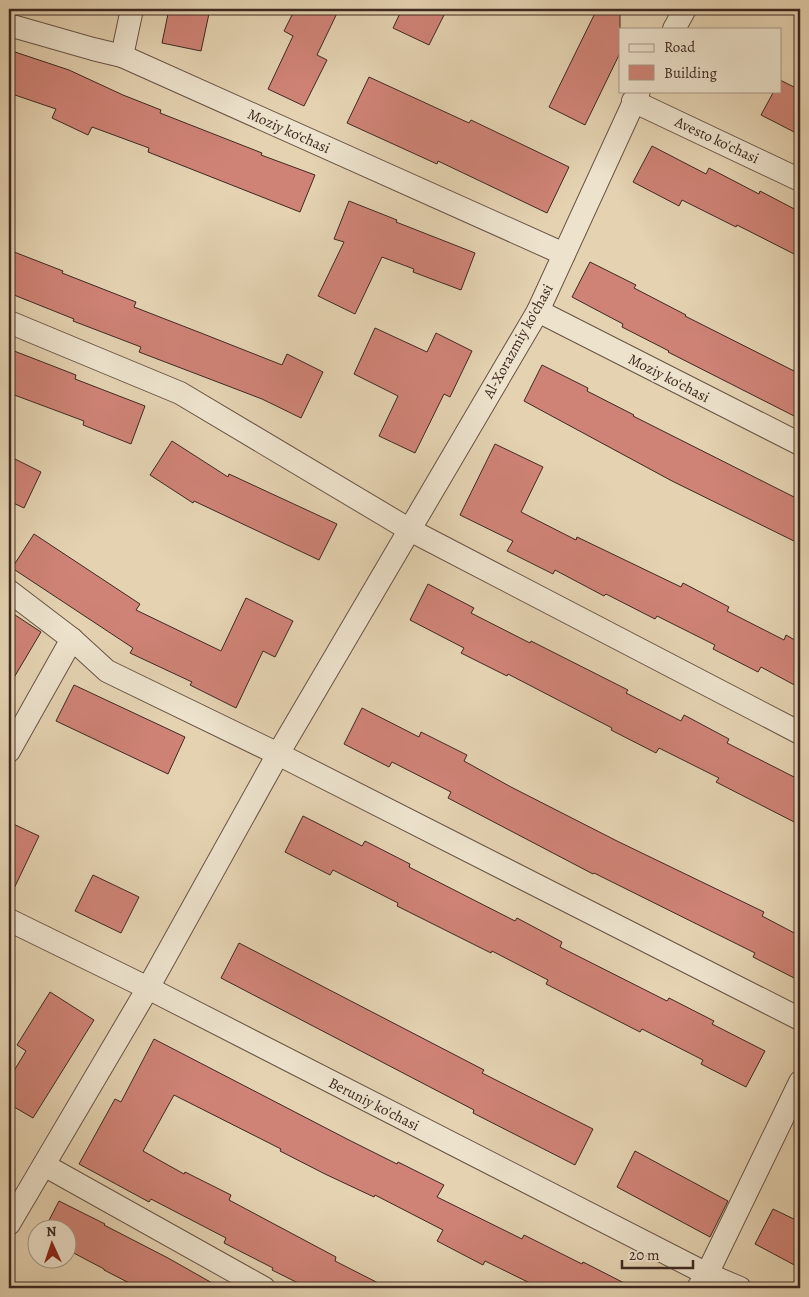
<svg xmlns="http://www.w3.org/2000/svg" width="809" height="1297" font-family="Alegreya,serif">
  <rect width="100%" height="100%" fill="#e4d2b1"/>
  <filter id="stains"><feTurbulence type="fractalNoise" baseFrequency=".004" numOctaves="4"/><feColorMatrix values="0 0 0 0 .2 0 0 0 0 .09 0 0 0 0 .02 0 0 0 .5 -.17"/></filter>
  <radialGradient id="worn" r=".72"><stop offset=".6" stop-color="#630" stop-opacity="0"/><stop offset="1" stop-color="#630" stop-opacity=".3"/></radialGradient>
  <g fill="#cf8376" stroke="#3e2921">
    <path d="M169 9H210L201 51 162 43Z"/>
    <path d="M295 9H339L317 55 327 60 304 106 268 89 293 36 284 31Z"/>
    <path d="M402 9H447L429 45 393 28Z"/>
    <path d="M597 9H620V53L585 125 549 107Z"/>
    <path d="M9 50 69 70 123 95 161 110 160 113 262 153 261 155 315 175 300 212 148 152 149 148 92 127 88 135 52 118 56 109 9 93Z"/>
    <path d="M369 77 469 123 471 120 569 167 547 213 438 161 437 164 347 123Z"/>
    <path d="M780 80 800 90V135L761 115 774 91H780Z"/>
    <path d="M652 146 706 174 709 168 759 194 760 191 800 212V257L737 225 736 227 682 200 679 206 633 182Z"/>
    <path d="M349 201 397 220 396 222 475 253 461 290 413 272 414 269 382 257 355 314 318 296 344 242 334 239Z"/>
    <path d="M9 250 63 271 62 273 136 302 134 307 201 333 282 365 287 354 323 372 301 418 262 399 139 352 141 347 73 321 74 319 9 293Z"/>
    <path d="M590 262 636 285 634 288 686 315 685 316 800 374V419L668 352 669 351 622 327 623 324 572 297Z"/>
    <path d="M375 328 427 352 436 333 472 351 450 397 444 394 415 453 379 436 398 396 354 374Z"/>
    <path d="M9 349 76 375 75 379 145 406 131 444 83 425 84 421 9 393Z"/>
    <path d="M542 365 588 388 587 391 634 415 633 416 800 500V544L672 481 524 401Z"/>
    <path d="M172 441 228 477 229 474 337 524 319 560 194 501 193 503 150 475Z"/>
    <path d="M495 444 543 467 521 512 576 540 577 537 681 587 683 583 729 607 727 611 784 640 786 635 800 643V688L761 667 758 672 713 649 715 645 657 616 655 619 606 594 604 596 555 570 553 574 507 551 513 541 460 515Z"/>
    <path d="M9 456 41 472 24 508 9 501Z"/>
    <path d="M34 534 140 604 136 610 221 651 246 598 293 621 275 657 263 651 236 708 190 685 192 682 130 653 133 648 12 568Z"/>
    <path d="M428 584 474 608 471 613 530 643 531 641 628 690 626 693 681 721 684 715 729 739 727 743 800 780V825L716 782 719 778 659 748 656 753 611 730 612 728 508 674 507 676 461 653 464 648 410 620Z"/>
    <path d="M9 611 41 632 9 686Z"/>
    <path d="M74 685 185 737 168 774 56 721Z"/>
    <path d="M362 708 419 737 421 732 467 755 464 761 511 787 617 841 764 912 762 916 800 936V981L753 957 755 953 594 873 593 874 448 798 451 792 392 762 389 767 344 744Z"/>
    <path d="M303 816 362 846 365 841 410 864 409 867 515 921 517 918 562 942 560 947 667 1001 669 998 714 1021 712 1024 765 1051 746 1087 701 1064 703 1060 642 1029 640 1032 546 984 548 980 492 951 491 953 397 906 398 903 333 870 330 875 285 852Z"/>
    <path d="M9 822 39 836 9 899Z"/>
    <path d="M93 875 139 897 121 933 75 911Z"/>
    <path d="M239 943 484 1070 482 1073 593 1129 575 1165 473 1113 474 1110 221 978Z"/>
    <path d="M50 992 94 1020 33 1118 9 1104V1079L26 1051 17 1045Z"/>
    <path d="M154 1039 347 1139 397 1164 398 1162 444 1185 437 1197 522 1239 524 1235 582 1264 583 1262 634 1288H540L485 1261 483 1265 437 1241 443 1230 375 1195 374 1197 325 1174 280 1151 281 1149 174 1095 143 1151 184 1174 185 1172 231 1195 229 1200 336 1257 335 1261 388 1288H308L272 1270 273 1268 224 1243 226 1238 151 1199 149 1202 79 1164 115 1099 121 1102Z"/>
    <path d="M635 1151 728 1201 710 1237 617 1187Z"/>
    <path d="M59 1201 105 1224 104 1225 168 1258 221 1288H139L104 1270V1269L68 1250V1230H44Z"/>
    <path d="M773 1209 800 1222V1268L755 1244Z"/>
  </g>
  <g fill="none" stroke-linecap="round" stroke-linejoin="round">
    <g stroke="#685345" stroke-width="24">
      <g id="minor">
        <path d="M9 25 93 49 122 56 564 254"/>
        <path d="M674 29 685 9"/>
        <path d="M122 56 132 9"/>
        <path d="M633 101 800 180"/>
        <path d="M538 311 800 444"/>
        <path d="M9 322 180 393 410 530 800 733"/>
        <path d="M9 591 72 639 107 671 278 754 800 1019"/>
        <path d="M9 751 72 639"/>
        <path d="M9 920 148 988 707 1274 740 1288"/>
        <path d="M44 1165 264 1288"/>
        <path d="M9 1224 148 988 278 754 538 311 639 91"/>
        <path d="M698 1288 707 1274 800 1082"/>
      </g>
    </g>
    <use href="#minor" stroke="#ede2cc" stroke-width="22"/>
  </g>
  <g text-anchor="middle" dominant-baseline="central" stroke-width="4" stroke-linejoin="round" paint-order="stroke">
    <g font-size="15" fill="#3e2921" stroke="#ede2cc">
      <text transform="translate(289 131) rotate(24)">Moziy ko‘chasi</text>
      <text transform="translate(717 140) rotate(25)">Avesto ko'chasi</text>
      <text transform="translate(518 341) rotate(-61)">Al-Xorazmiy ko'chasi</text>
      <text transform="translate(669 378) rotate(27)">Moziy ko‘chasi</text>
      <text transform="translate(374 1104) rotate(27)">Beruniy ko'chasi</text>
    </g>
  </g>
  <rect width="809" height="1297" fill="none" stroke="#e4d2b1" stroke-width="30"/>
  <rect x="10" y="10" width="789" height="1277" fill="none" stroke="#3e2921" stroke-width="2.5"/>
  <rect x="15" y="15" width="779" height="1267" fill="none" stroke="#3e2921"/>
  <rect x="619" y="28" width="162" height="65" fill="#ede2cc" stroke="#a79888"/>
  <rect x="629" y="44" width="25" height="8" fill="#ede2cc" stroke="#a79888"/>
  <text x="664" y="52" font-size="15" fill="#3e2921">Road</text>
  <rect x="629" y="65" width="25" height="15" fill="#cf8376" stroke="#a79888"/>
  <text x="664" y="78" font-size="15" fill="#3e2921">Building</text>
  <g transform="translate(52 1244) rotate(357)"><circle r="24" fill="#ede2cc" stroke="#a79888"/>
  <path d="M0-4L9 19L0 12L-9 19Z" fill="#8f2418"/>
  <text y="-8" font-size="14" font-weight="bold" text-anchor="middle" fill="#3e2921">N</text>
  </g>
  <path d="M622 1260v8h71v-8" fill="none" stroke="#3e2921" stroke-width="2.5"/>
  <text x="629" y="1260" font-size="15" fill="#3e2921" stroke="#ede2cc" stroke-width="4" paint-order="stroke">20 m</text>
  <rect width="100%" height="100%" filter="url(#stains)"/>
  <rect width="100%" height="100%" fill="url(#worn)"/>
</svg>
